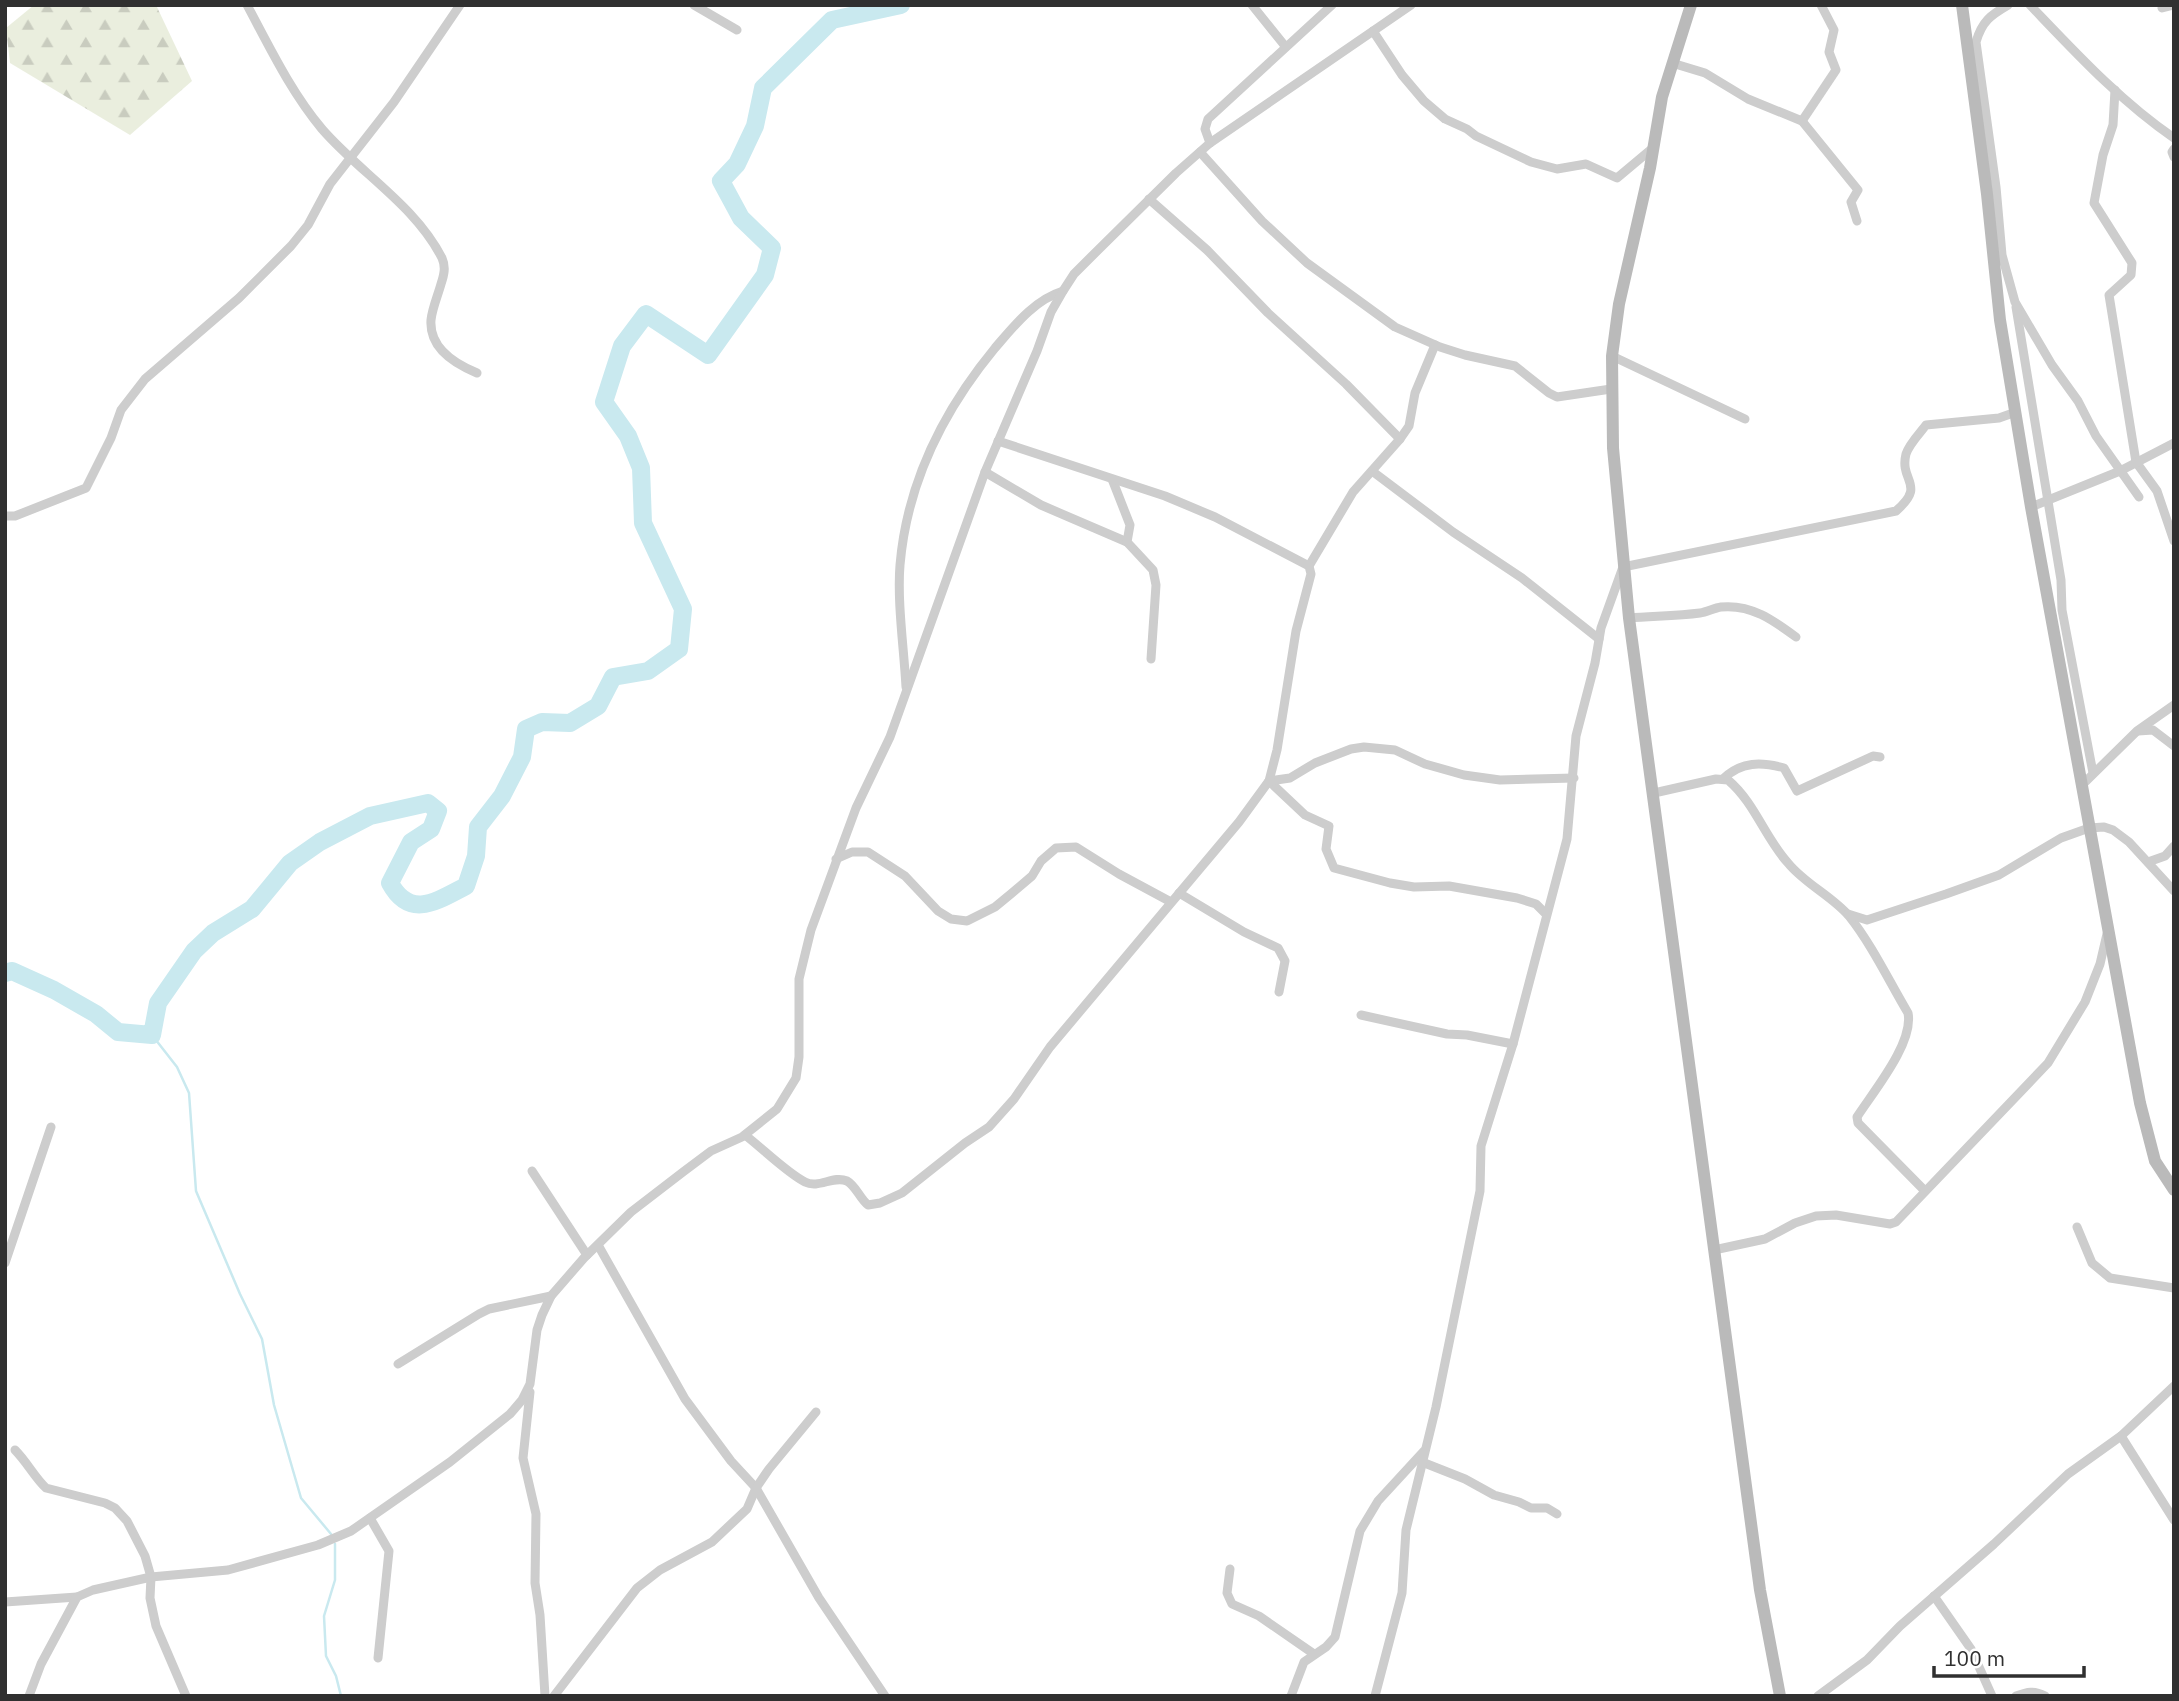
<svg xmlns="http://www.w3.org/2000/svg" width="2179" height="1701" font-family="'IBM Plex Sans',sans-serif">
  <defs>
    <pattern id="forest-firs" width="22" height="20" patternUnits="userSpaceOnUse" patternTransform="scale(1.75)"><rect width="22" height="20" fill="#eaeede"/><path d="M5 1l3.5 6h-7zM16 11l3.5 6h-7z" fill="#c9ccbf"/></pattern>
  </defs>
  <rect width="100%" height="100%" fill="#fff"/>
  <path fill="url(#forest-firs)" d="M34 5H156L192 81 130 135 10 63 6 28Z"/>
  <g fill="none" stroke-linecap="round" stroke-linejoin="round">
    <g stroke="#c9e9ef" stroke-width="2.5">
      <path d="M152 1035 177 1067 189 1093 196 1191 240 1294 262 1339 274 1405 301 1498 331 1534"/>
      <path d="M335 1544V1580L324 1616 326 1656 336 1676 341 1696"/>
    </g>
    <path stroke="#c9e9ef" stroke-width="18" d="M5 973 12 971 54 990 96 1014 118 1032 152 1035 158 1003 194 951 213 933 252 909 290 863 320 842 370 816 428 803 438 811 431 829 411 842 390 883C410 920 437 901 466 886L476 856 478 827 502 796 522 757 526 729 542 722 570 723 598 706 613 677 648 671 679 649 683 609 643 523 641 468 628 436 604 402 622 346 646 314 708 355 765 275 772 248 741 218 721 181 737 164 755 126 763 88 832 20 901 5"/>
    <g stroke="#cdcdcd" stroke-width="9">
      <path d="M247 5C270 48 291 92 322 129 360 173 415 205 442 258 446 267 444 275 441 284 438 295 432 309 431 320 429 348 455 364 477 373"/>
      <path d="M694 5 737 30"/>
      <path d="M1252 5 1285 46"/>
      <path d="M2008 5C1991 15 1982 21 1976 42L1996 187 2002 255 2015 302 2052 365 2078 401 2096 436 2139 497"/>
      <path d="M2030 5C2075 52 2120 101 2174 138"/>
      <path d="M2162 8 2174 5"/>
      <path d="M1373 31 1402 75 1424 101 1445 119 1467 129 1476 136 1531 162 1557 169 1586 164 1617 178 1654 147"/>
      <path d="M1672 63 1705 73 1748 99 1802 121 1858 190 1851 202 1857 221"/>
      <path d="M2115 90 2113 125 2103 155 2094 203 2132 263 2131 275 2109 295 2136 462 2157 491 2174 541"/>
      <path d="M1802 121 1836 70 1829 52 1834 30 1821 5"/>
      <path d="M1210 143 1205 129 1208 119 1332 5"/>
      <path d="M2174 149 2172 152 2174 157"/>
      <path d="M1200 152 1262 221 1307 263 1395 327 1440 347 1465 355 1515 366 1549 393 1557 397 1611 389"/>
      <path d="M1149 199 1207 250 1268 313 1346 384 1400 439"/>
      <path d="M2016 307 2061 580 2062 610 2093 773"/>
      <path d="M1612 356 1745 419"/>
      <path d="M1372 471 1453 532 1522 578 1599 639"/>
      <path d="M985 472 1041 505 1127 542"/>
      <path d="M1112 479 1130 525 1127 542 1153 570 1156 585 1151 659"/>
      <path d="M2031 507 2120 471 2174 443"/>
      <path d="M5 516H15L86 488 111 438 121 410 145 379 239 298 291 246 308 225 330 184 394 102 460 5"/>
      <path d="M1309 566 1353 492 1400 439 1409 426 1415 393 1435 345"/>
      <path d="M1629 618C1652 616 1677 616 1700 613 1707 612 1714 608 1721 607 1751 604 1773 620 1796 637"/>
      <path d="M906 687C904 649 897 602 900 565 907 483 943 411 995 348 1014 326 1034 300 1063 291"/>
      <path d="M2138 731 2153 730 2174 746"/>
      <path d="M1723 779C1741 761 1762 762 1784 768L1797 791 1873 756 1880 757"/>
      <path d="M1269 781 1305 815 1329 826 1326 849 1334 868 1390 883 1414 887 1449 886 1517 898 1536 904 1546 914"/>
      <path d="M1269 781 1290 778 1315 763 1351 749 1364 747 1395 750 1425 764 1464 775 1500 780 1574 778"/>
      <path d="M2081 786 2137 731 2174 705"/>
      <path d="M1654 793 1716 779 1728 780C1755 803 1765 838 1788 863 1805 884 1832 896 1849 916 1872 945 1889 981 1908 1013 1914 1043 1873 1092 1857 1117L1858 1123 1925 1191"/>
      <path d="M836 859 852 852H868L905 876 938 911 951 919 967 921 995 907 1012 893 1032 876 1041 861 1056 848 1076 847 1119 874 1171 902"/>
      <path d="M2148 862 2165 856 2174 846"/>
      <path d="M1179 893 1244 932 1278 948 1285 961 1279 992"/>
      <path d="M1848 914 1867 920 1946 894 1999 875 2061 838 2089 828 2104 827 2113 830 2129 842 2174 891"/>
      <path d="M1361 1015 1447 1034 1467 1035 1513 1044"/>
      <path d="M745 1135C762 1148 787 1173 805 1182 819 1189 833 1175 847 1181 856 1186 860 1199 868 1205L880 1203 902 1193 965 1143 989 1127 1014 1099 1050 1047 1239 822 1269 781 1277 750 1296 631 1311 574 1309 566 1215 517 1165 496 998 441"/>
      <path d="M532 1171 587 1255"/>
      <path d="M2077 1227 2092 1263 2110 1278 2174 1288"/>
      <path d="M598 1245 685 1399 731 1461 756 1488 819 1598 885 1696"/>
      <path d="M1714 1250 1765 1239 1795 1223 1816 1216 1836 1215 1890 1224 1896 1222 2048 1063 2085 1002 2100 964 2107 934"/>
      <path d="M5 1263 51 1127"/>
      <path d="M398 1364 479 1314 489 1309 551 1296"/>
      <path d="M530 1392 523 1458 536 1514 535 1583 540 1615 545 1696"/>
      <path d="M2121 1436 2174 1520"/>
      <path d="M15 1450C27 1462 35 1478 46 1488L105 1503 115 1508 127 1521 145 1556 151 1577 150 1598 156 1626 186 1696"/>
      <path d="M1422 1462 1465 1479 1494 1495 1519 1502 1531 1508H1547L1557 1514"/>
      <path d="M370 1518 389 1551 378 1658"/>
      <path d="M1230 1569 1227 1593 1232 1604 1259 1616 1314 1654"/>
      <path d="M1934 1596 1971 1649 1992 1696"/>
      <path d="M5 1602 77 1597"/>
      <path d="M29 1696 41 1664 77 1597 93 1590 151 1577 228 1570 318 1545 351 1531 450 1462 510 1414 522 1400 530 1384 537 1330 542 1315 551 1296 584 1258 631 1212 683 1172 711 1151 742 1137 777 1109 796 1078 799 1057V979L811 930 856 808 890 737 985 472 1037 351 1051 312 1063 291 1074 274 1089 259 1176 173 1210 143 1411 5"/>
      <path d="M554 1696 637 1588 660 1570 712 1542 747 1509 756 1488 769 1469 816 1412"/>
      <path d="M1291 1696 1304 1662 1326 1647 1335 1637 1360 1531 1378 1501 1424 1451"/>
      <path d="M1375 1696 1402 1593 1406 1530 1436 1407 1480 1191 1481 1146 1513 1044 1567 839 1576 736 1595 663 1601 628 1623 567 1896 511C1927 484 1899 482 1906 454 1909 444 1920 433 1926 425L1999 418 2016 412"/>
      <path d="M1818 1696 1867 1660 1900 1626 1994 1544 2068 1474 2121 1436 2174 1386"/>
      <path d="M2016 1696C2027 1692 2034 1690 2045 1696"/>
    </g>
    <g stroke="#bababa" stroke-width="12">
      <path d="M1691 5 1662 97 1650 168 1619 304 1612 356 1613 448 1629 618 1760 1590 1780 1696"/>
      <path d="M1962 5 1987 194 2000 320 2031 507 2140 1103 2155 1161 2174 1190"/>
    </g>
  </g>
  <rect width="2179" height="1701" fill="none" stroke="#303030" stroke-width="14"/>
  <path d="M1934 1666v10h150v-10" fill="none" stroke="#303030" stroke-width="3.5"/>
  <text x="1944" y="1666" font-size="21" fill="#303030" stroke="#ffffff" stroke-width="5" paint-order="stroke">100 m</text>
</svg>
